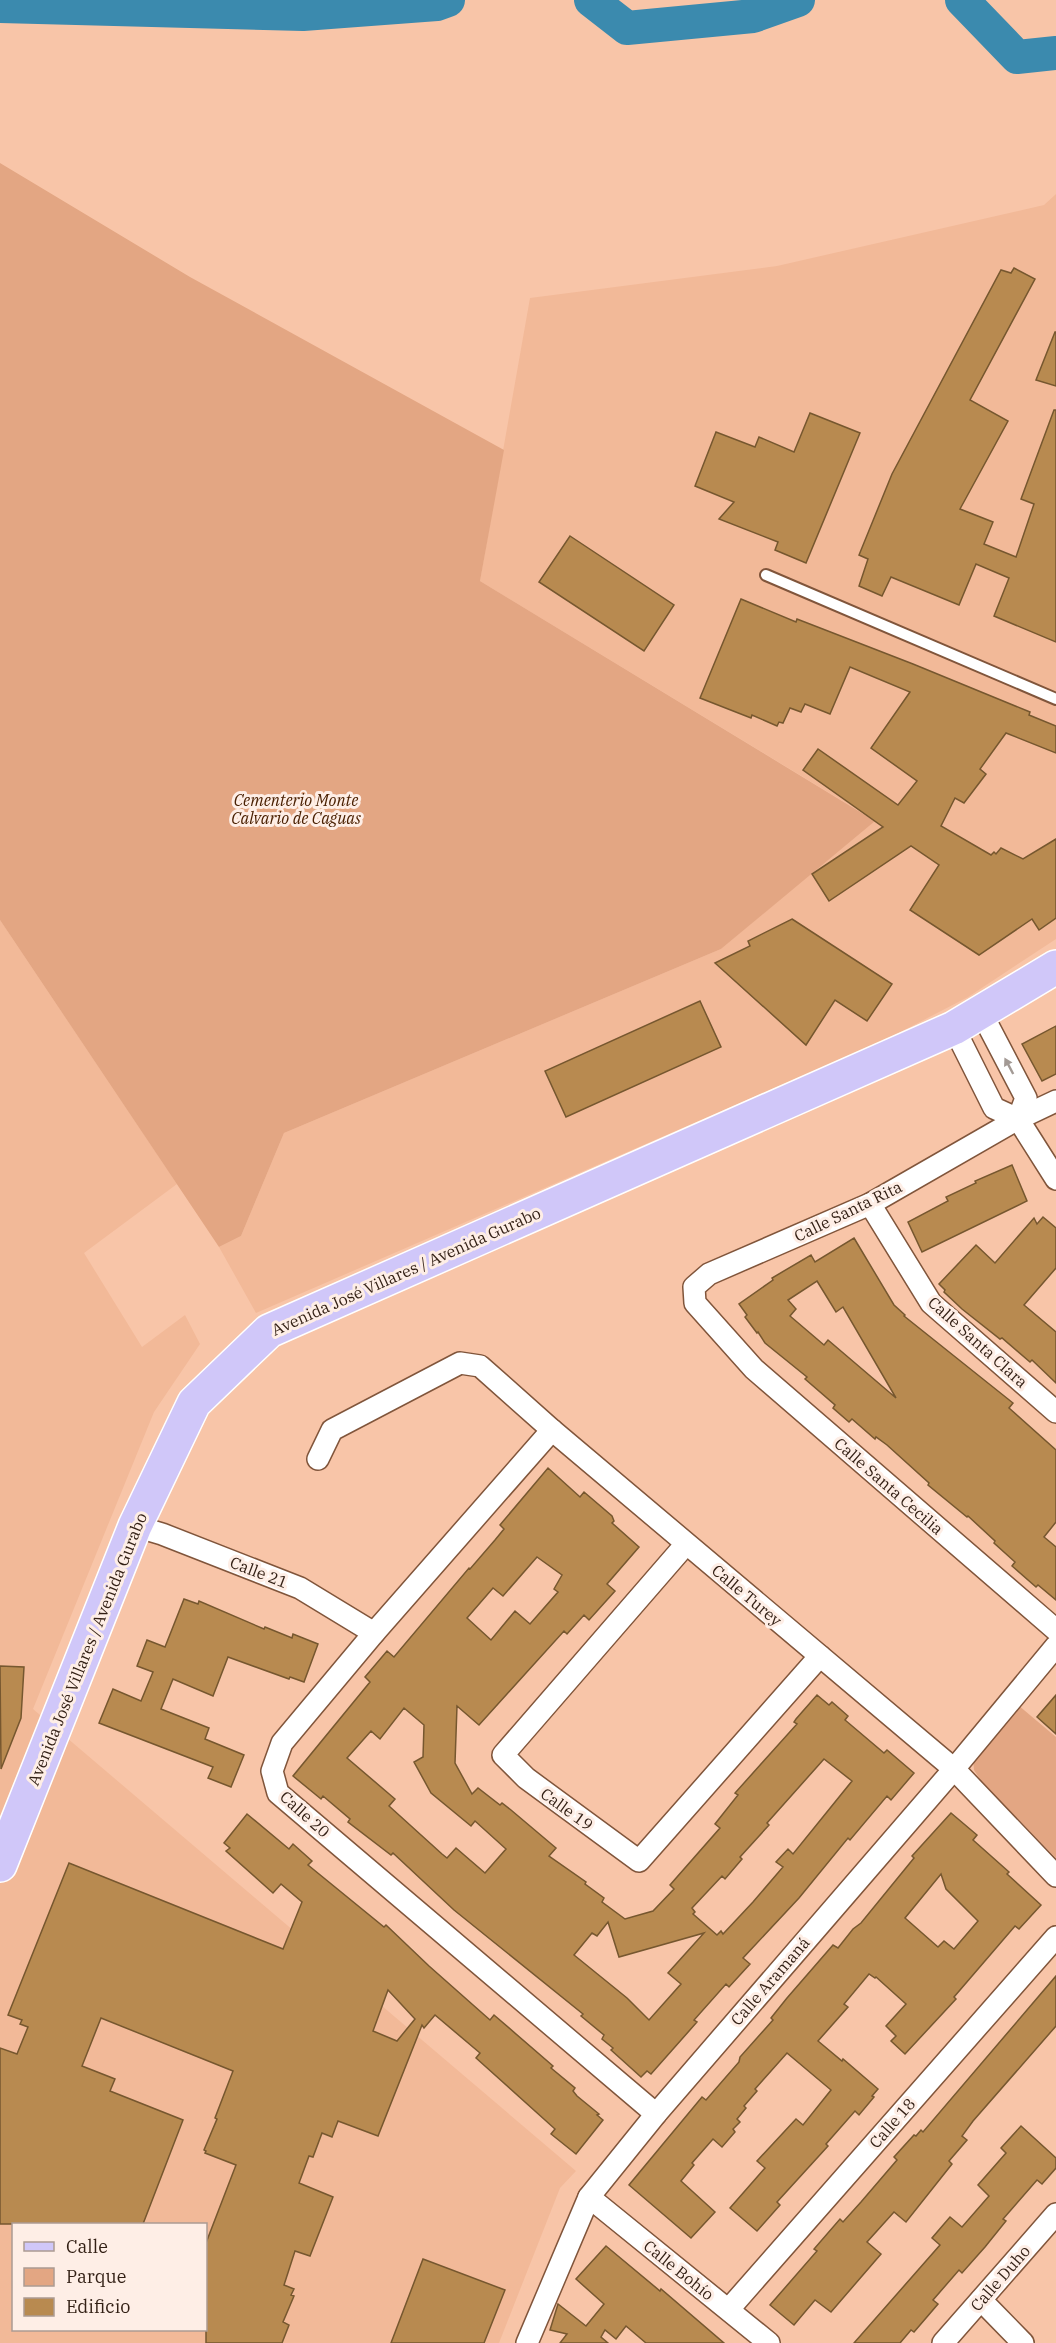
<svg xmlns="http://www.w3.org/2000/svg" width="1056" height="2343" font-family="'IBM Plex Serif',serif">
  <rect width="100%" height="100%" fill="#f8c5a8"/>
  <g fill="#f2b998" fill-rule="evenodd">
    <path d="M1056 194V939L968 997 885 1040 256 1313 219 1247 241 1236 284 1133 721 949 874 820 480 581 530 298 777 266 1044 205Z"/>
    <path d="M0 920 177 1184 84 1253 142 1347 185 1315 200 1344 154 1412 33 1709 576 2171 560 2188 499 2343H0ZM14 2224H206V2330H14Z"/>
  </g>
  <g fill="#e3a683">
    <path d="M0 163 190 277 504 450 480 581 875 821 721 949 284 1133 241 1236 219 1247 0 920Z"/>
    <path d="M1018 1705 1056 1737V1858L981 1781 974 1770 973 1759Z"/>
  </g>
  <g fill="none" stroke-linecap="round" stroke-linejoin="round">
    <g stroke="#3b8aae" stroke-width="34">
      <path d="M591 0 627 28 753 16 798 0"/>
      <path d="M962 0 1017 57 1056 53"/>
      <path d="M0 6 303 14 437 4 448 0"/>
    </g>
  </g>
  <g fill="#b88a50" stroke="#76572f" stroke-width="1.5" fill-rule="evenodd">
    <path d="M1014 268 1035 279 970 400 1008 421 960 509 993 522 984 544 1016 557 1034 504 1021 499 1054 410H1056V642L994 616 1009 578 976 564 959 605 891 577 882 596 859 586 868 559 859 555 892 474 1001 270 1011 273Z"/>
    <path d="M1055 332H1056V386L1036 380Z"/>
    <path d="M810 413 860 433 806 563 775 550 778 542 719 519 734 502 695 486 716 432 755 447 759 437 794 452Z"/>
    <path d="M570 536 674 605 644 651 539 582Z"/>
    <path d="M741 599 796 622 797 619 913 664 1030 712 1029 715 1056 726V753L1006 733 980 769 986 774 964 803 955 798 941 826 991 855 994 852 996 854 1001 848 1023 859 1056 839V918L1039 930 1032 919 979 955 910 910 939 865 911 846 829 901 812 874 883 827 803 770 818 749 898 805 917 781 871 748 910 692 850 667 830 714 805 704 801 712 790 708 783 723 779 722 777 726 752 715 751 718 700 698Z"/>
    <path d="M792 919 892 984 867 1021 835 1000 806 1045 715 963 750 946 748 941Z"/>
    <path d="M700 1001 721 1047 566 1117 545 1071Z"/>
    <path d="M1056 1026V1074L1042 1081 1022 1044Z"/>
    <path d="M1012 1165 1027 1201 922 1252 908 1222 948 1201 946 1197 976 1183 975 1181Z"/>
    <path d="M1043 1217 1056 1228V1268L1024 1305 1056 1332V1383L1032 1360 1030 1362 1002 1338 1000 1339 962 1309 944 1292 945 1290 939 1284 976 1245 995 1263 1034 1218 1037 1224Z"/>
    <path d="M854 1238 894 1305 905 1315 904 1316 1013 1403 1009 1408 1056 1450V1522L1044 1537 1056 1547V1600L1038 1585 1036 1587 1012 1566 1015 1562 994 1543 995 1541 968 1516 967 1517 928 1485 929 1483 887 1445 876 1437 875 1439 852 1419 849 1422 833 1408 835 1405 805 1379 807 1377 765 1343 758 1332 757 1333 745 1317 747 1315 739 1304 773 1280 772 1278 811 1255 815 1262ZM817 1281 836 1312 843 1307 896 1398 828 1340 824 1345 790 1316 796 1309 788 1300Z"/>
    <path d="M548 1468 580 1497 584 1492 612 1516 614 1521 612 1523 639 1547 607 1584 615 1591 589 1620 584 1615 567 1634 564 1631 479 1725 457 1706 455 1763 472 1794 478 1788 500 1805 502 1803 511 1810 556 1848 549 1856 586 1882 585 1884 604 1898 602 1902 625 1919 653 1911 674 1889 670 1885 720 1828 715 1824 738 1795 735 1793 797 1724 794 1722 796 1719 817 1695 829 1705 832 1702 848 1716 845 1720 884 1753 887 1750 914 1773 891 1800 887 1796 850 1840 848 1838 799 1898 743 1958 750 1964 729 1987 726 1984 694 2020 697 2022 651 2074 647 2071 641 2077 611 2050 613 2048 602 2039 604 2035 581 2016 583 2014 454 1910 393 1853 391 1855 348 1822 350 1819 323 1796 321 1799 293 1776 370 1682 365 1677 387 1651 394 1657 469 1568 470 1569 495 1540 504 1529 500 1525ZM537 1557 562 1575 554 1589 558 1592 530 1624 515 1611 491 1640 467 1618 493 1588 503 1596ZM404 1708 424 1725 423 1757 414 1762 431 1793 471 1826 475 1821 506 1849 485 1873 456 1848 447 1858 442 1854 389 1806 395 1799 347 1758 371 1731 380 1739ZM824 1759 852 1781 793 1854 788 1849 776 1862 783 1867 753 1902 723 1934 721 1931 717 1935 693 1914 695 1912 692 1908 722 1876 725 1879 742 1859 740 1857 769 1825 767 1823ZM608 1922 619 1957 704 1933 668 1973 681 1984 649 2020 627 1998 574 1955 592 1933 597 1936Z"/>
    <path d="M184 1599 198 1604 199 1601 264 1629 265 1627 292 1638 293 1634 318 1644 304 1682 290 1677 289 1679 228 1657 213 1696 173 1679 161 1709 209 1728 205 1739 244 1755 231 1787 208 1778 213 1767 99 1723 113 1689 141 1701 153 1672 137 1666 147 1640 165 1647Z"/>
    <path d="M0 1666 24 1667 21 1718 1 1769Z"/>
    <path d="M1056 1695V1734L1037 1717Z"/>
    <path d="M951 1813 977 1835 973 1840 1009 1872 1007 1874 1041 1905 1019 1929 1015 1926 954 1997 956 1999 905 2054 891 2041 896 2036 886 2026 906 2004 876 1977 875 1978 869 1974 844 2004 848 2007 818 2041 842 2061 843 2059 878 2089 872 2096 874 2097 859 2115 855 2111 826 2144 828 2146 777 2202 780 2205 757 2231 730 2208 765 2168 757 2161 796 2119 803 2125 831 2090 787 2053 755 2089 757 2091 744 2106 746 2108 737 2119 740 2122 733 2129 735 2132 722 2147 713 2139 692 2163 694 2165 681 2181 715 2212 691 2238 629 2185 702 2097 706 2100 739 2062 740 2057 773 2020 771 2018 787 1998 833 1945 838 1948 853 1929 861 1923 914 1858 912 1856ZM941 1874 946 1889 978 1921 954 1949 944 1941 938 1947 905 1918Z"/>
    <path d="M247 1814 289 1849 293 1844 312 1861 308 1865 384 1927 386 1925 429 1966 490 2020 494 2015 553 2066 551 2068 575 2088 573 2091 577 2096 599 2114 597 2115 603 2120 576 2154 551 2134 555 2129 476 2058 480 2053 435 2015 424 2028 422 2025 378 2136 338 2121 332 2137 322 2133 313 2157 309 2156 299 2183 333 2197 310 2256 295 2251 284 2285 294 2289 291 2295 294 2296 283 2322 289 2325 282 2343H206V2243L236 2165 205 2153 206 2151 204 2150 217 2119 215 2118 233 2071 101 2018 82 2066 115 2079 110 2091 183 2120 143 2224H0V2048L17 2054 28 2027 20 2024 22 2020 8 2015 69 1863 283 1949 302 1902 281 1884 273 1893 226 1851 230 1848 224 1843ZM388 1990 415 2019 397 2041 373 2031Z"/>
    <path d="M1056 1976V2026L973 2121 962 2136 967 2140 949 2161 952 2164 906 2222 894 2212 867 2242 881 2254 831 2312 815 2300 794 2325 770 2305 817 2251 814 2249 840 2219 843 2222 861 2202 897 2160 894 2157 914 2135 916 2136 921 2130 923 2132Z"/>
    <path d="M1021 2126 1056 2158V2168L1042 2184 1037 2180 1003 2219 1006 2221 985 2247 962 2273 959 2270 933 2300 938 2304 914 2332 911 2330 900 2343H854L940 2245 932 2238 950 2217 962 2227 989 2196 978 2185 1006 2153 1001 2148Z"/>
    <path d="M606 2246 660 2291 661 2289 724 2343H646L626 2326 616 2339 605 2330 601 2337 608 2343H560L567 2334 550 2330 558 2304 586 2326 604 2304 576 2279Z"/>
    <path d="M423 2259 505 2290 484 2343H391Z"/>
  </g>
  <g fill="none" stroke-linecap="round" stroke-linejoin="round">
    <g stroke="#80553b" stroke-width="14">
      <path id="lane" d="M766 575 1056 699"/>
    </g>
    <g stroke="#80553b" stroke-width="24">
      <g id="street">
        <path d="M981 1012 1026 1098 1018 1119"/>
        <path d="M954 1028 994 1108 1018 1119 1056 1179"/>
        <path d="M1056 1101 1018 1119 870 1204 709 1274 694 1287 695 1303 754 1369 1056 1630"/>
        <path d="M870 1204 931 1303 1056 1412"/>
        <path d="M552 1430 374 1633 282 1743 272 1771 278 1793 656 2114"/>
        <path d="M318 1459 332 1430 460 1363 480 1366 552 1430 954 1769 1056 1876"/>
        <path d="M135 1526 162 1534 300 1588 374 1633"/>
        <path d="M686 1544 503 1755 526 1778 639 1861 820 1656"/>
        <path d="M589 2197 769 2343"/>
        <path d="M981 2300 1023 2343"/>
        <path d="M729 2309 1056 1937"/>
        <path d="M527 2343 589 2197 656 2114 954 1769 1056 1646"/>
        <path d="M943 2343 1056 2214"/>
      </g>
    </g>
    <g stroke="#fff" stroke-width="36">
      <path id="primary" d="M0 1865 135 1526 194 1403 269 1331 954 1028 1056 967"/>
    </g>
    <use href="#lane" stroke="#fff" stroke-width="10"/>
    <use href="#street" stroke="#fff" stroke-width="21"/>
    <use href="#primary" stroke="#d0c7f9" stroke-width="33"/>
  </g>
  <defs><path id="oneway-solid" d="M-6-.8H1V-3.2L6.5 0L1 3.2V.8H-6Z" transform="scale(1.5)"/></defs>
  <use fill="#a39a95" href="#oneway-solid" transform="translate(1009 1066) rotate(-118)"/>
  <g text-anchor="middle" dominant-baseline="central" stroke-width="6" stroke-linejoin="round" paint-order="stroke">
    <g font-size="16" font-style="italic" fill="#4a2002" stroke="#feeee6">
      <text x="296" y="800">Cementerio Monte<tspan x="296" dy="18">Calvario de Caguas</tspan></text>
    </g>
    <g font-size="16" fill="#321f14" stroke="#feeee6">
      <text transform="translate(848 1211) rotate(-26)">Calle Santa Rita</text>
      <text transform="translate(406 1271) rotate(-24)">Avenida José Villares / Avenida Gurabo</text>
      <text transform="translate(978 1342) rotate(42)">Calle Santa Clara</text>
      <text transform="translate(889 1486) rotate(41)">Calle Santa Cecilia</text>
      <text transform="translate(259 1572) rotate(21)">Calle 21</text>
      <text transform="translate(747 1595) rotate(40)">Calle Turey</text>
      <text transform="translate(87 1649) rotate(-68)">Avenida José Villares / Avenida Gurabo</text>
      <text transform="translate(567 1809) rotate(36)">Calle 19</text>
      <text transform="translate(305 1814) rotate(42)">Calle 20</text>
      <text transform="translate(770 1981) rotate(-49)">Calle Aramaná</text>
      <text transform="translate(892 2123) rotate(-49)">Calle 18</text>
      <text transform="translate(679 2270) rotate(39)">Calle Bohío</text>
      <text transform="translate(1000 2278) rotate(-49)">Calle Duho</text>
    </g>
  </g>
  <rect x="12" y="2223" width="195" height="108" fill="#feeee6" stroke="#ac9b92" stroke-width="1.5"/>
  <rect x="24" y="2242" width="30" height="9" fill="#d0c7f9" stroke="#ac9b92" stroke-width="1.5"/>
  <text x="66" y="2253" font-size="18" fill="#321f14">Calle</text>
  <rect x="24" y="2268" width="30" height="18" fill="#e3a683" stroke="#ac9b92" stroke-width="1.5"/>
  <text x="66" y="2283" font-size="18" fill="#321f14">Parque</text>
  <rect x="24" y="2298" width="30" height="18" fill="#b88a50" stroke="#ac9b92" stroke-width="1.5"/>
  <text x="66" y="2313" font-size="18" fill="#321f14">Edificio</text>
</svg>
